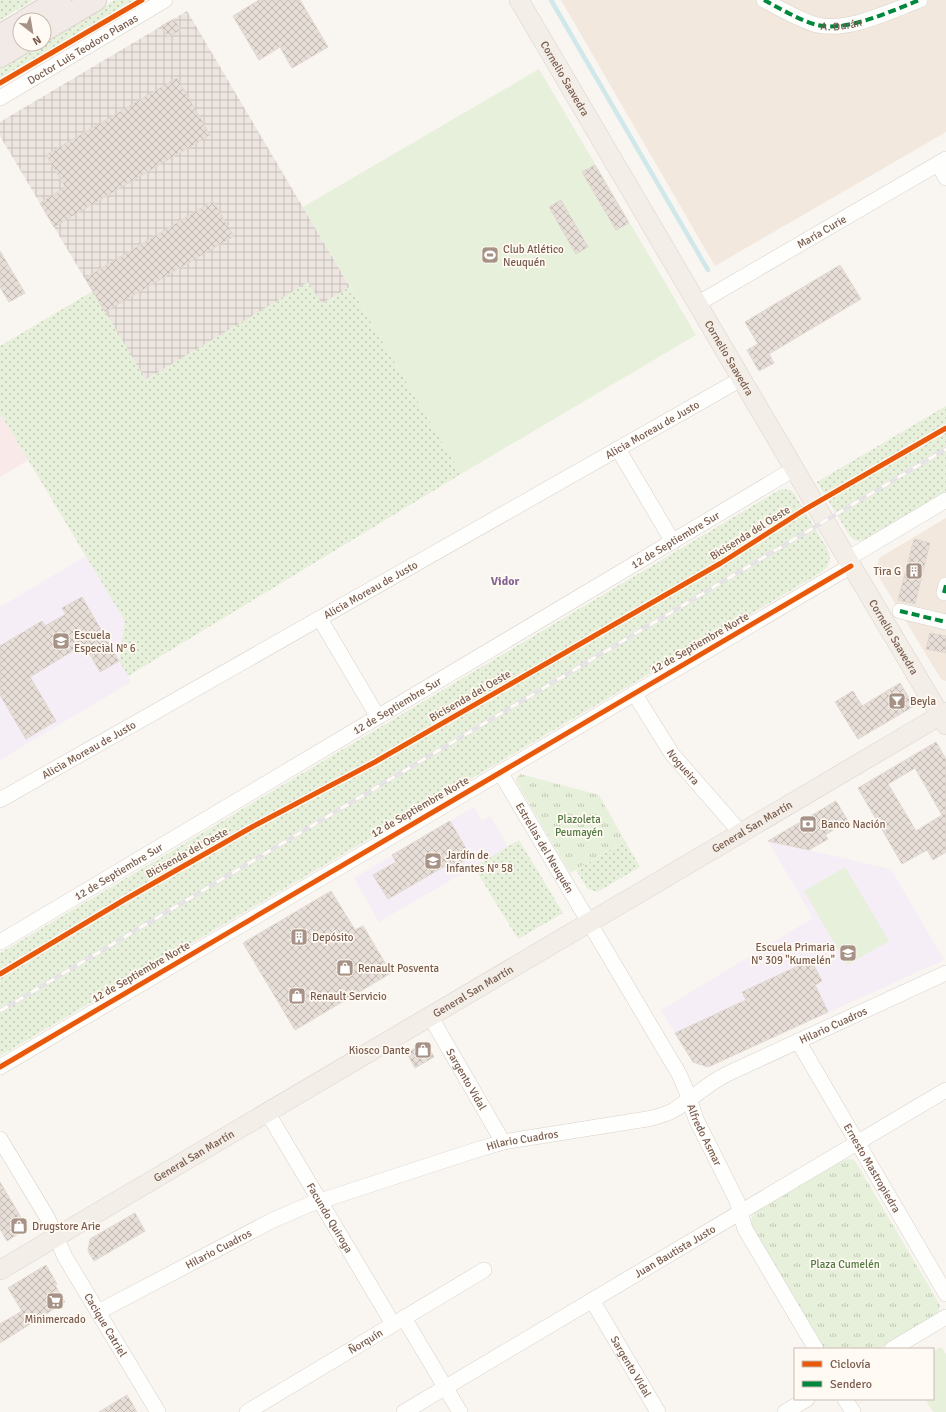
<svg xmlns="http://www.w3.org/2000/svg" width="946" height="1412" font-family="Signika,sans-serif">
  <defs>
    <pattern id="industrial-grid" width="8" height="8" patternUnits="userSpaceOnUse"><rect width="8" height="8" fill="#ede5e0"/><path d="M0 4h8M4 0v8" fill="none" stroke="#c5bdb8"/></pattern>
    <pattern id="grass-dots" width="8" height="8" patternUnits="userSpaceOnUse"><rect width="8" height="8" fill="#e7f0db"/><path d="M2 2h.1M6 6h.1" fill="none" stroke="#c0c6b4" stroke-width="1.8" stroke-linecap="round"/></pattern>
    <pattern id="park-tufts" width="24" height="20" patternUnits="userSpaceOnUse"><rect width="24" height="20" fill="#e7f0db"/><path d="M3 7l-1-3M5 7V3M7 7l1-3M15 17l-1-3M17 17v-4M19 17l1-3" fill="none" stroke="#c0c6b4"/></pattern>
    <pattern id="building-cross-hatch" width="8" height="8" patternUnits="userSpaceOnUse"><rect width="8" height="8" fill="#e6ded7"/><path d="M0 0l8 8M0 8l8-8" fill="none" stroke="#bfb7b1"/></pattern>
  </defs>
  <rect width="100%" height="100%" fill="#f9f5f0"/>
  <g fill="#f2e8de">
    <path d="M561 0H946V132L715 266Z"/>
    <path d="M946 518V681L941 679 876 572 879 558Z"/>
  </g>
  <path fill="url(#industrial-grid)" d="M187 11 350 287 321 304 308 283 145 380 0 136V122Z"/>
  <g fill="#f6eef6">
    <path d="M86 556 125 621 119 661 131 682 0 760V607Z"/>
    <path d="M474 807 482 821 490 816 508 847 379 922 354 878Z"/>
    <path d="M768 841 891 869 944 960 708 1067 693 1062 661 1010 813 918Z"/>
  </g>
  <path fill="#fae9e9" d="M0 413 28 460 0 477Z"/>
  <g fill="url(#grass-dots)">
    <path d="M0 0H34L0 20Z"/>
    <path d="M115 0H146L0 86V67L40 44H44V42Z"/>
    <path d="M308 282 322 304 350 287 461 474 128 676 119 661 125 621 0 413V346L93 291 146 380Z"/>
    <path d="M946 406V492L865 540C857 542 852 540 848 533L817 482Z"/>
    <path d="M781 489 790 490 794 493 828 550C832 559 829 566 822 572L0 1056V953Z"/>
    <path d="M519 840 563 913 518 939 474 867Z"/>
    <path d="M625 841 640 867 597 892 587 888 576 870Z"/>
  </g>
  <g fill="url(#park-tufts)">
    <path d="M520 774 599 795 625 841 570 873 517 783 516 779Z"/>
    <path d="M848 1159 854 1160 857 1164 940 1305 939 1312 936 1315 879 1349H824L752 1225C750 1219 752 1215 757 1211L842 1161Z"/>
  </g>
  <g fill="#e7f0db">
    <path d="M539 69 696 335 461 474 303 207Z"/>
    <path d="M845 867 889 941 847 965 804 891Z"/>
    <path d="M941 1347 946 1354V1412H933L925 1399H933V1352Z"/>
  </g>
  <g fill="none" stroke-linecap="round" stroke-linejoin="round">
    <path stroke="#d0e8ea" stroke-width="4.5" d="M551 0 708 270"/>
  </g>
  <g fill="url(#building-cross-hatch)" stroke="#e2d8d2" fill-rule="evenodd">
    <path d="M259 0H300L328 47 292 68 280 47 259 60 233 16Z"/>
    <path d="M174 19 181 30 168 37 161 26Z"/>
    <path d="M177 78 210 135 54 227 40 203 65 187 46 155Z"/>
    <path d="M595 165 629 223 616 230 582 172Z"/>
    <path d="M561 200 588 247 576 254 549 207Z"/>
    <path d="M213 201 234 236 105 312 85 278Z"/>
    <path d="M0 251 25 293 9 302 0 287Z"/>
    <path d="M840 265 861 299 769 354 774 363 759 371 747 350 758 344 745 322Z"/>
    <path d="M914 539 930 543 915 604 898 600Z"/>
    <path d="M82 597 119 661 100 672 84 644 30 677 56 721 26 739 0 695V646L42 621 45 626 66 614 62 608Z"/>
    <path d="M930 633 946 636V653L926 649Z"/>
    <path d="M900 683 914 706 858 739 835 702 853 691 862 706Z"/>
    <path d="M936 742 946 759V852L933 860 927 850 902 864 858 788ZM915 768 942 815 916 831 888 784Z"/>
    <path d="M836 801 848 821 825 835 828 839 809 850 768 841Z"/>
    <path d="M450 821 471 857 447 870 445 866 388 899 373 875 396 862 392 855Z"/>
    <path d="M331 891 355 930 363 926 391 973 295 1030 243 943Z"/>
    <path d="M811 960 822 981 815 985 828 1012 708 1067 693 1062 675 1033 746 1000 742 992Z"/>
    <path d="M420 1045 429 1048 434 1057 415 1068 407 1053Z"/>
    <path d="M0 1182 25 1224 23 1231 7 1241 0 1229Z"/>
    <path d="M135 1213 145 1231 94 1261 88 1251 90 1239Z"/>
    <path d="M46 1265 57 1284 55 1285 65 1302 0 1343V1324L22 1311 8 1288Z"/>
    <path d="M127 1395 137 1412H99Z"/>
  </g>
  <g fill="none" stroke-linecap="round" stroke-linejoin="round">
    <g stroke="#d7d1cb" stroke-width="16">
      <g id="minor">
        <path d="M764 0C781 9 799 20 817 25 849 32 890 11 920 0"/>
        <path id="s1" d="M0 98 165 0"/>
        <path d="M938 164 946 178"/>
        <path id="s2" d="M697 304 946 159"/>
        <path d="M618 449 673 542"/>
        <path d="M847 559 946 500"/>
        <path d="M944 593 946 585"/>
        <path d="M900 611 946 622"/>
        <path d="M320 619 378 717"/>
        <path id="s3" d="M634 693 672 754 741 833"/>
        <path id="s4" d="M500 772 679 1074 686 1090 696 1119 737 1201 745 1229 816 1349"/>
        <path id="s5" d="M0 800 741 379"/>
        <path id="s6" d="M0 942 794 469"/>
        <path id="s7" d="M430 1016 503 1142"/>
        <path id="s8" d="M798 1041 946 1294"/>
        <path d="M0 1067 851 566"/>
        <path id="s9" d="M267 1112 393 1324"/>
        <path id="s10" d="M0 1139 47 1217 65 1257 158 1412"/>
        <path id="s11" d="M592 1300 658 1412"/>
        <path id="s12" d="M98 1312 271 1221 308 1205 470 1152 503 1142 647 1119C656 1117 666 1115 674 1110 692 1099 707 1084 727 1074L946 973"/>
        <path d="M404 1318 460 1412"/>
        <path d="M892 1349 946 1317"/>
        <path d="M845 1399 853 1412"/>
        <path id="s13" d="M247 1412 484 1270"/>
        <path id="s14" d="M404 1412 946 1090"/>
        <path d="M785 1412 807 1399"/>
      </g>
    </g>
    <g stroke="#dad1cc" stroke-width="20">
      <g id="major">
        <path id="s15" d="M519 0 825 521 946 725"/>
        <path id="s16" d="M0 1270 946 712"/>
      </g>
    </g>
    <g stroke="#dad1cc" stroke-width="24">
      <g id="highway">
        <path d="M26 20 60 0"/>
        <path d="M44 30 95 0"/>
        <path d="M0 36 20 24"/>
        <path d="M0 56 20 44"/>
      </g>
    </g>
    <use href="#minor" stroke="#fefefd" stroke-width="15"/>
    <use href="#major" stroke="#f3eee8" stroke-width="19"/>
    <use href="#highway" stroke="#f2eae7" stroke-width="22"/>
    <g stroke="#e6e3e7" stroke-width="4.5">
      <path id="rail" d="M0 1011 946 449"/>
    </g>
    <use href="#rail" stroke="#fffaf3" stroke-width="3" stroke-dasharray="9" stroke-linecap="butt"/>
    <g stroke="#00873e" stroke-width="4" stroke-dasharray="8 4" stroke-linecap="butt">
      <path id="s17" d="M764 0C781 9 799 20 817 25 849 32 890 11 920 0"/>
      <path d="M944 593 946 585"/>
      <path d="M900 611 946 622"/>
    </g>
    <g stroke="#fffaf3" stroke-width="8">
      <g id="cycleway">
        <path d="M0 83 142 0"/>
        <path d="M0 974 124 900 252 827 375 762 721 563 804 510 946 428"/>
        <path d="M0 1067 851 566"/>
      </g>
    </g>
    <use href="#cycleway" stroke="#e8590c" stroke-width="5"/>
  </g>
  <defs>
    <g id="stadium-square" transform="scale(0.9)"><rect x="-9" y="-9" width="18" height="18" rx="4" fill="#a69286" stroke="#fffaf3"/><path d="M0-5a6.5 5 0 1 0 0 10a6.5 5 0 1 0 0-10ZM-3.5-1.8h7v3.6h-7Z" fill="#fff"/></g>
    <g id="building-square" transform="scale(0.9)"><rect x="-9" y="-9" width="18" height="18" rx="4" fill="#a69286" stroke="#fffaf3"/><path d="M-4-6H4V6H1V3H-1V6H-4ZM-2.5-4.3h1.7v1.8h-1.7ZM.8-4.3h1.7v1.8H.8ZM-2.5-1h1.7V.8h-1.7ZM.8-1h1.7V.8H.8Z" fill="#fff"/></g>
    <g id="school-square" transform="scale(0.9)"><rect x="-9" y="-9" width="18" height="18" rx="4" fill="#a69286" stroke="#fffaf3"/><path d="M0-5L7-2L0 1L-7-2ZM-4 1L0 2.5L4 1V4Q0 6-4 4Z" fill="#fff"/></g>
    <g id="bar-square" transform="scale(0.9)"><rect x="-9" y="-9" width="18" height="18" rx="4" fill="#a69286" stroke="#fffaf3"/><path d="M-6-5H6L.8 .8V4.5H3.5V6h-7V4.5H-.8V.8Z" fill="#fff"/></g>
    <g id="bank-square" transform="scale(0.9)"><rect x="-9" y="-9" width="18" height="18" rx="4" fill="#a69286" stroke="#fffaf3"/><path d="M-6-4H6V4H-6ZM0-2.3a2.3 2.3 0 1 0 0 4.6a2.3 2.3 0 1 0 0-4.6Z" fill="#fff"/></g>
    <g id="shop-square" transform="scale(0.9)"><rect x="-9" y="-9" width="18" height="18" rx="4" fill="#a69286" stroke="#fffaf3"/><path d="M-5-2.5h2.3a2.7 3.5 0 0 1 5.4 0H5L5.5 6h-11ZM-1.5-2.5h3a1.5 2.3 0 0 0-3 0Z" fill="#fff"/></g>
    <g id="supermarket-square" transform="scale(0.9)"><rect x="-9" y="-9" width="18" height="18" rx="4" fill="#a69286" stroke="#fffaf3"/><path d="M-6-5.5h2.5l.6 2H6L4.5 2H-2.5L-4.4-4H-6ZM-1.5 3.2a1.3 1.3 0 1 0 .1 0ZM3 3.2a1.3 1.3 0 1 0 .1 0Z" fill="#fff"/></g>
  </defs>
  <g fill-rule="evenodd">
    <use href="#stadium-square" x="490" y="255"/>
    <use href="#building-square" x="914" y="571"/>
    <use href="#school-square" x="61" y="641"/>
    <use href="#bar-square" x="897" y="701"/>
    <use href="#bank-square" x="808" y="824"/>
    <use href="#school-square" x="433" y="861"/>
    <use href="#building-square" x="299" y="937"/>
    <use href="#school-square" x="848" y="953"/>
    <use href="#shop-square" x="345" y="968"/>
    <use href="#shop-square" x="297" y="996"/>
    <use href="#shop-square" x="423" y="1050"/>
    <use href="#shop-square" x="19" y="1226"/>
    <use href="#supermarket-square" x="55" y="1301"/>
  </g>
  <g text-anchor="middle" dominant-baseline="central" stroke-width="3.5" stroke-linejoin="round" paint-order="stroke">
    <g font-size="11" fill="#7a5c4d" stroke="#fffaf3">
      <text stroke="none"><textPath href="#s17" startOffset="83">A. Durán</textPath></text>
      <text stroke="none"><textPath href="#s1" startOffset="96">Doctor Luis Teodoro Planas</textPath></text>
      <text stroke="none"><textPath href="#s15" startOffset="91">Cornelio Saavedra</textPath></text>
      <text stroke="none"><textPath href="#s2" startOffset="144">María Curie</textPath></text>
      <text stroke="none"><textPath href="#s15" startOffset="415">Cornelio Saavedra</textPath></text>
      <text stroke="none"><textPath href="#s5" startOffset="750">Alicia Moreau de Justo</textPath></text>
      <text transform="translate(750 533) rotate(-32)">Bicisenda del Oeste</text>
      <text stroke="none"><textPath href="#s6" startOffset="786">12 de Septiembre Sur</textPath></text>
      <text stroke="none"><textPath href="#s5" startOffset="426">Alicia Moreau de Justo</textPath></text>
      <text stroke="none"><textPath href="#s15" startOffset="739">Cornelio Saavedra</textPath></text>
      <text transform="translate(700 643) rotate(-30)">12 de Septiembre Norte</text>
      <text transform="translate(470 696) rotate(-30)">Bicisenda del Oeste</text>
      <text stroke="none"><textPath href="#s6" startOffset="462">12 de Septiembre Sur</textPath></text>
      <text stroke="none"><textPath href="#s5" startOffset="102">Alicia Moreau de Justo</textPath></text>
      <text stroke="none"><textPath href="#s3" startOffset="89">Nogueira</textPath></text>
      <text transform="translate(420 807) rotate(-30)">12 de Septiembre Norte</text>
      <text stroke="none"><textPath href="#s16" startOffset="873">General San Martín</textPath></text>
      <text stroke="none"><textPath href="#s4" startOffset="88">Estrellas del Neuquén</textPath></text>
      <text transform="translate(187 853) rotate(-29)">Bicisenda del Oeste</text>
      <text stroke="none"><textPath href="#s6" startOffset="138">12 de Septiembre Sur</textPath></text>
      <text transform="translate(141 972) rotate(-30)">12 de Septiembre Norte</text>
      <text stroke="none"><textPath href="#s16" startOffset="549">General San Martín</textPath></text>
      <text stroke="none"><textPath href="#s12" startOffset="796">Hilario Cuadros</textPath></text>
      <text stroke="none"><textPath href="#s7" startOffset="73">Sargento Vidal</textPath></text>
      <text stroke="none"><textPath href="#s4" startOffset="417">Alfredo Asmar</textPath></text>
      <text stroke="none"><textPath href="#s12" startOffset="460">Hilario Cuadros</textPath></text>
      <text stroke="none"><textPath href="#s16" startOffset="225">General San Martín</textPath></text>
      <text stroke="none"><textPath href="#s8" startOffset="147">Ernesto Mastropiedra</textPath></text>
      <text stroke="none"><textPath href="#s9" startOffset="123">Facundo Quiroga</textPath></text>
      <text stroke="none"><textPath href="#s12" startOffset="136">Hilario Cuadros</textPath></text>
      <text stroke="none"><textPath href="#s14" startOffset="315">Juan Bautista Justo</textPath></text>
      <text stroke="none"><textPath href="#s10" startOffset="214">Cacique Catriel</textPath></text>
      <text stroke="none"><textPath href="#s13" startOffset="138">Ñorquín</textPath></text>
      <text stroke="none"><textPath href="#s11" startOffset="77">Sargento Vidal</textPath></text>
    </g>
    <g font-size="11" fill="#7a5c4d" stroke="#fffaf3" text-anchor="start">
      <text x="503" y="249">Club Atlético<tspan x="503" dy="13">Neuquén</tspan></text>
      <text x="901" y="571" text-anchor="end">Tira G</text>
      <text x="74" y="635">Escuela<tspan x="74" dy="13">Especial N° 6</tspan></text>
      <text x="910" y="701">Beyla</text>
      <text x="821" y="824">Banco Nación</text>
      <text x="446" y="855">Jardín de<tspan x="446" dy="13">Infantes N° 58</tspan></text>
      <text x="312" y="937">Depósito</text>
      <text x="835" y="947" text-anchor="end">Escuela Primaria<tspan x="835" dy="13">N° 309 "Kumelén"</tspan></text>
      <text x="358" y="968">Renault Posventa</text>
      <text x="310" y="996">Renault Servicio</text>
      <text x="410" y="1050" text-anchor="end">Kiosco Dante</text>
      <text x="32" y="1226">Drugstore Arie</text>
      <text x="55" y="1319" text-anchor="middle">Minimercado</text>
    </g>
    <g font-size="11" fill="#537a41" stroke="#fffaf3">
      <text x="579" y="819">Plazoleta<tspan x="579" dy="13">Peumayén</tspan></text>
      <text x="845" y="1264">Plaza Cumelén</text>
    </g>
    <g font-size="12" font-weight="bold" fill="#846695" stroke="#fffaf3">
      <text x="505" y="581">Vidor</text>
    </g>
  </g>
  <rect x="794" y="1348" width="140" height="52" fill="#fffaf3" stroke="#cabbb1"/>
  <rect x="802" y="1361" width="20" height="6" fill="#e8590c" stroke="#cabbb1"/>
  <text x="830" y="1368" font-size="12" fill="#7a5c4d">Ciclovía</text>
  <rect x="802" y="1381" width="20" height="6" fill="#00873e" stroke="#cabbb1"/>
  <text x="830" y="1388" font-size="12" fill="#7a5c4d">Sendero</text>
  <g transform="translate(32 32) rotate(149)"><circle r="19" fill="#fffaf3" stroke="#cabbb1"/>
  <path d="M0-3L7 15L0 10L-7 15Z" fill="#a69286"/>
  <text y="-6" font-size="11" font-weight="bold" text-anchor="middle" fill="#7a5c4d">N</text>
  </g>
</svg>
